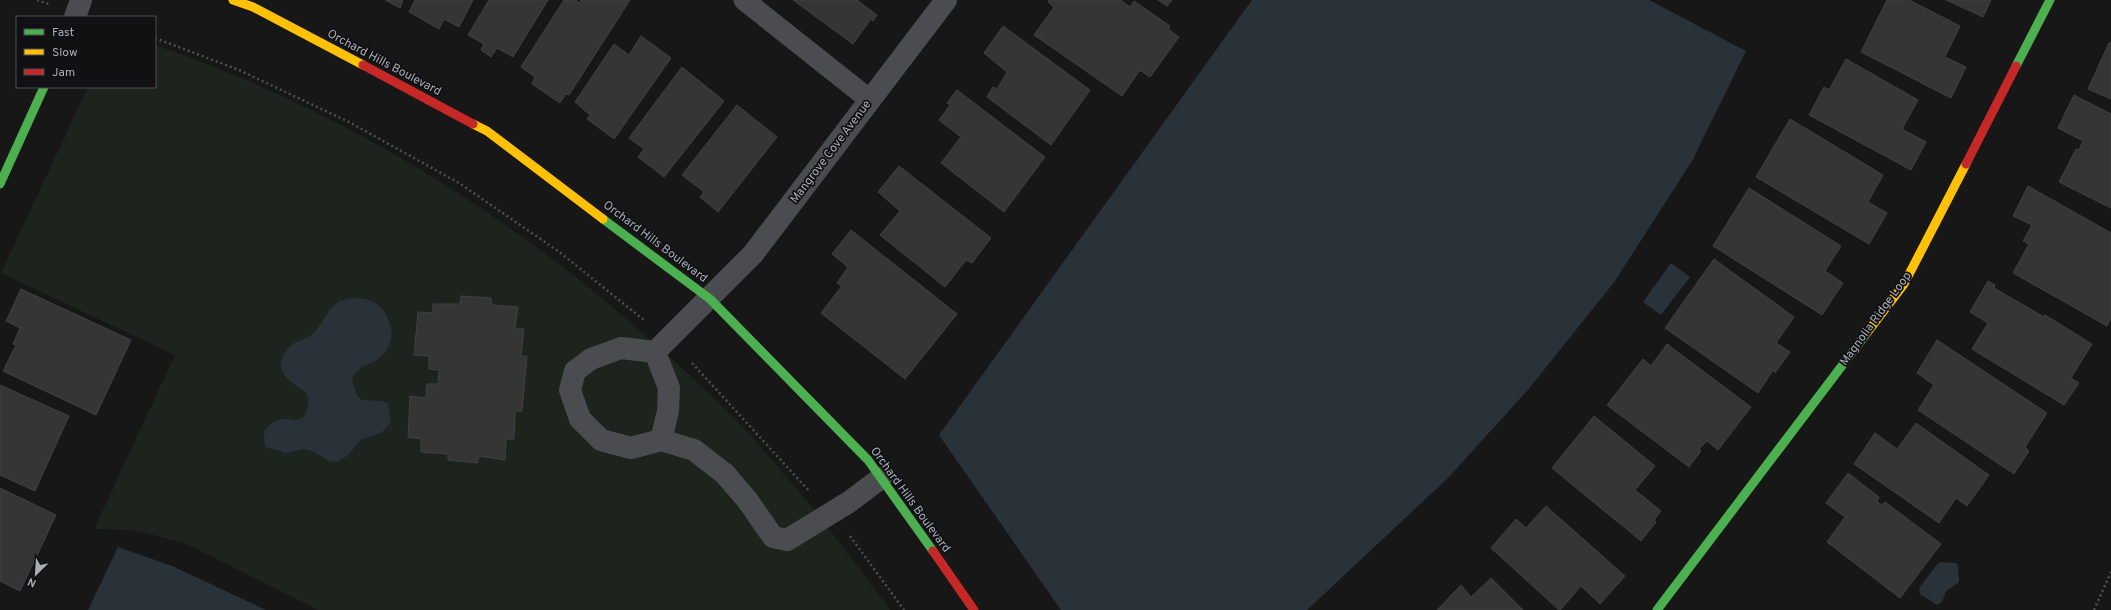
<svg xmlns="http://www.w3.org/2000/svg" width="2111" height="610" font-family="Overpass,sans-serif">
  <rect width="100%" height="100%" fill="#171717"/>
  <path fill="#1d241e" d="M155 45C345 110 519 219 666 354 699 384 732 414 761 447 807 499 849 554 890 610H318L185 543 134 530 94 529 175 355 1 273 88 87H155Z"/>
  <g fill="#2a3239">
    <path d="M1252 0H1649L1746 51 1692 161 1615 281 1527 391 1447 479 1307 610H1061L939 435Z"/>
    <path d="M1671 263 1690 277 1661 315 1643 302Z"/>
    <path d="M352 298C366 298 379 301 386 315 395 330 393 349 378 359 371 364 361 366 356 372 354 374 353 378 352 381L357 396 362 400 383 401 388 404 391 423 381 433 362 439 347 456 336 462 329 461 312 451 303 449 286 453 265 447 264 432C267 428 271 423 275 421 281 418 288 420 294 420 308 420 310 404 307 394 301 387 291 384 286 377 282 373 280 365 282 360 290 335 306 345 317 329 329 314 330 301 352 298Z"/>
    <path d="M118 547 172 566 266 610H88Z"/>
    <path d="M1939 562 1955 563 1958 565 1959 581 1958 583 1946 591 1942 602 1937 605 1920 594 1919 588Z"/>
  </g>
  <g fill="#353536" stroke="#3f4043">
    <path d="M385 0H403L400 8Z"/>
    <path d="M415 0H473L459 27 444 19 439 29 409 12Z"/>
    <path d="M489 0H548L513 57 497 48 491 57 481 50 484 44 468 35Z"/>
    <path d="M564 0H576L579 3 581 0H630L569 95 566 94 560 103 532 84 535 77 521 67Z"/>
    <path d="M793 0H857L877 15 873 21 871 19 853 44Z"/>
    <path d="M1049 0H1121L1130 7 1134 1 1170 26 1168 29 1179 37 1150 77 1140 70 1122 96 1034 35 1054 7 1048 2Z"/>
    <path d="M1158 0H1172L1167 6Z"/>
    <path d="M1887 0H1909L1960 26 1945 57 1966 67 1951 98 1861 52Z"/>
    <path d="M1946 0H1991L1983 17Z"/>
    <path d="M1003 26 1090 90 1051 145 987 97 993 87 997 89 1007 72 984 53Z"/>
    <path d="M641 36 671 58 614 139 587 119 590 115 575 102 614 44 629 55Z"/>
    <path d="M2109 43H2111V99L2088 89Z"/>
    <path d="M1846 59 1918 100 1902 129 1926 142 1911 170 1809 115 1824 87 1829 90Z"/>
    <path d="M682 67 724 101 664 177 638 157 644 149 629 138Z"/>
    <path d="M957 90 1045 157 1004 212 941 163 961 137 939 120 950 105 947 103Z"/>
    <path d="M2074 95 2111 114V208L2059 182 2076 149 2079 150 2083 141 2058 128Z"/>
    <path d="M737 105 777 137 718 212 700 197 704 192 682 175Z"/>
    <path d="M1790 119 1883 175 1868 202 1887 213 1869 244 1756 177Z"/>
    <path d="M899 166 991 238 972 263 966 260 945 287 880 235 900 211 878 192Z"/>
    <path d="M2028 186 2111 233V318L2107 326 2013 273 2029 244 2023 241 2032 225 2013 216Z"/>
    <path d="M1749 188 1841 246 1825 271 1843 283 1822 315 1713 246Z"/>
    <path d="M851 230 957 314 905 379 821 313 842 286 837 283 848 267 832 254Z"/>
    <path d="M1714 259 1794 317 1776 343 1790 352 1775 373 1773 370 1758 393 1665 328Z"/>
    <path d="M1988 281 1995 285 1994 288 2044 317 2045 315 2092 344 2071 378 2079 383 2064 405 1972 349 1988 323 1970 312Z"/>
    <path d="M21 289 131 340 96 415 3 371 16 345 13 344 20 328 6 321Z"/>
    <path d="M461 296 491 298 492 305 518 307 515 329H524L521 356H527L522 411H515L514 439H506L505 460 479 456 477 463 448 460V454L421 452V439L408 437 410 396 426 398 427 384H438L439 370 429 369V356L414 355 418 312 433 313V304H460Z"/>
    <path d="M1937 340 2047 413 2025 447 2029 451 2014 474 1918 410 1934 385 1917 373Z"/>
    <path d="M1667 344 1751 407 1718 450 1707 441 1699 449 1701 451 1689 467 1607 405 1643 359 1651 366Z"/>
    <path d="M0 385 69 416 35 491 0 475Z"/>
    <path d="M1594 416 1655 466 1635 490 1661 511 1654 520 1656 522 1641 541 1552 468Z"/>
    <path d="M1916 423 1989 475 1967 506 1956 498 1939 523 1854 464 1875 433 1897 449Z"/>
    <path d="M1848 473 1879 497 1877 502 1882 505 1885 502 1941 544 1900 598 1827 542 1845 517 1826 503Z"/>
    <path d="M0 488 56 515 20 591 0 581Z"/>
    <path d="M1546 506 1625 576 1600 604 1581 586 1561 609H1558L1491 548 1516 519 1526 528Z"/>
    <path d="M1491 578 1523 610H1437L1461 585 1471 597Z"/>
  </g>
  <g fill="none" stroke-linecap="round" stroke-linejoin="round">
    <g stroke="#4d4e52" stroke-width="2.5" stroke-dasharray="2 3" stroke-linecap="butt">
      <path d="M37 0 49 4"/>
      <path d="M155 38 239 70 349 122 459 183 558 251 644 320"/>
      <path d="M692 363 810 492"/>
      <path d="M850 536 904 610"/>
      <path d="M2094 610 2111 572"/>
    </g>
    <path stroke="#4b4c50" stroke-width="21" d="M744 0 870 100"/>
    <g stroke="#4b4c50" stroke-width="22">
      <path d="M75 17 81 0"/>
      <path d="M655 352 669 388 668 411 661 440 631 448 601 440 580 419 570 390 575 371 591 359 621 348 655 352 753 254 946 0"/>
      <path d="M661 440 694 450 725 474 748 501 773 537 787 540 849 502 881 478"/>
    </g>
    <g stroke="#4caf50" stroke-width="9">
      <path d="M2016 66 2050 0"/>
      <path d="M0 184 44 87"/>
      <path d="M603 219 710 299 868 460 933 551"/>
      <path d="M1657 610 1866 334"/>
    </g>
    <g stroke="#ffc107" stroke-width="9">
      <path d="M233 0 253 7 363 65"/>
      <path d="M473 124 487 131 603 219"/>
      <path d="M1866 334 1904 284 1966 164"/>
    </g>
    <g stroke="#c62828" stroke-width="9">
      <path d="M363 65 473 124"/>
      <path d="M1966 164 2016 66"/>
      <path d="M933 551 974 610"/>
    </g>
  </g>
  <g text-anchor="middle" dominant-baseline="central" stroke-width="3.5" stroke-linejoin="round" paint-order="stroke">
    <g font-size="12" fill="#a8adb8" stroke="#111113">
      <text transform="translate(384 63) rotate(28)">Orchard Hills Boulevard</text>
      <text transform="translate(831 152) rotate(-53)">Mangrove Cove Avenue</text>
      <text transform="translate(655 242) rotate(37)">Orchard Hills Boulevard</text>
      <text transform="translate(1876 319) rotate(-54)">Magnolia Ridge Loop</text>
      <text transform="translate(910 500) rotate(54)">Orchard Hills Boulevard</text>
    </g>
  </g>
  <rect x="16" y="16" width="140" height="72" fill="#111113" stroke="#4d4f55"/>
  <rect x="24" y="29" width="20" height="6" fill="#4caf50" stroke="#4d4f55"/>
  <text x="52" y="36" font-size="12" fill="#a8adb8">Fast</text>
  <rect x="24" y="49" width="20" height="6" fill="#ffc107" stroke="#4d4f55"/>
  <text x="52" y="56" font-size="12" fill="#a8adb8">Slow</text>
  <rect x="24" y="69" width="20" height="6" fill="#c62828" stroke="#4d4f55"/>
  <text x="52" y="76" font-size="12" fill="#a8adb8">Jam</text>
  <g transform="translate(36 574) rotate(205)" stroke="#111113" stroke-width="3" paint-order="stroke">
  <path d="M0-3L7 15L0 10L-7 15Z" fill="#a8adb8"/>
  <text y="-6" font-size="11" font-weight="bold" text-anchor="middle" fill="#a8adb8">N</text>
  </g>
</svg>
